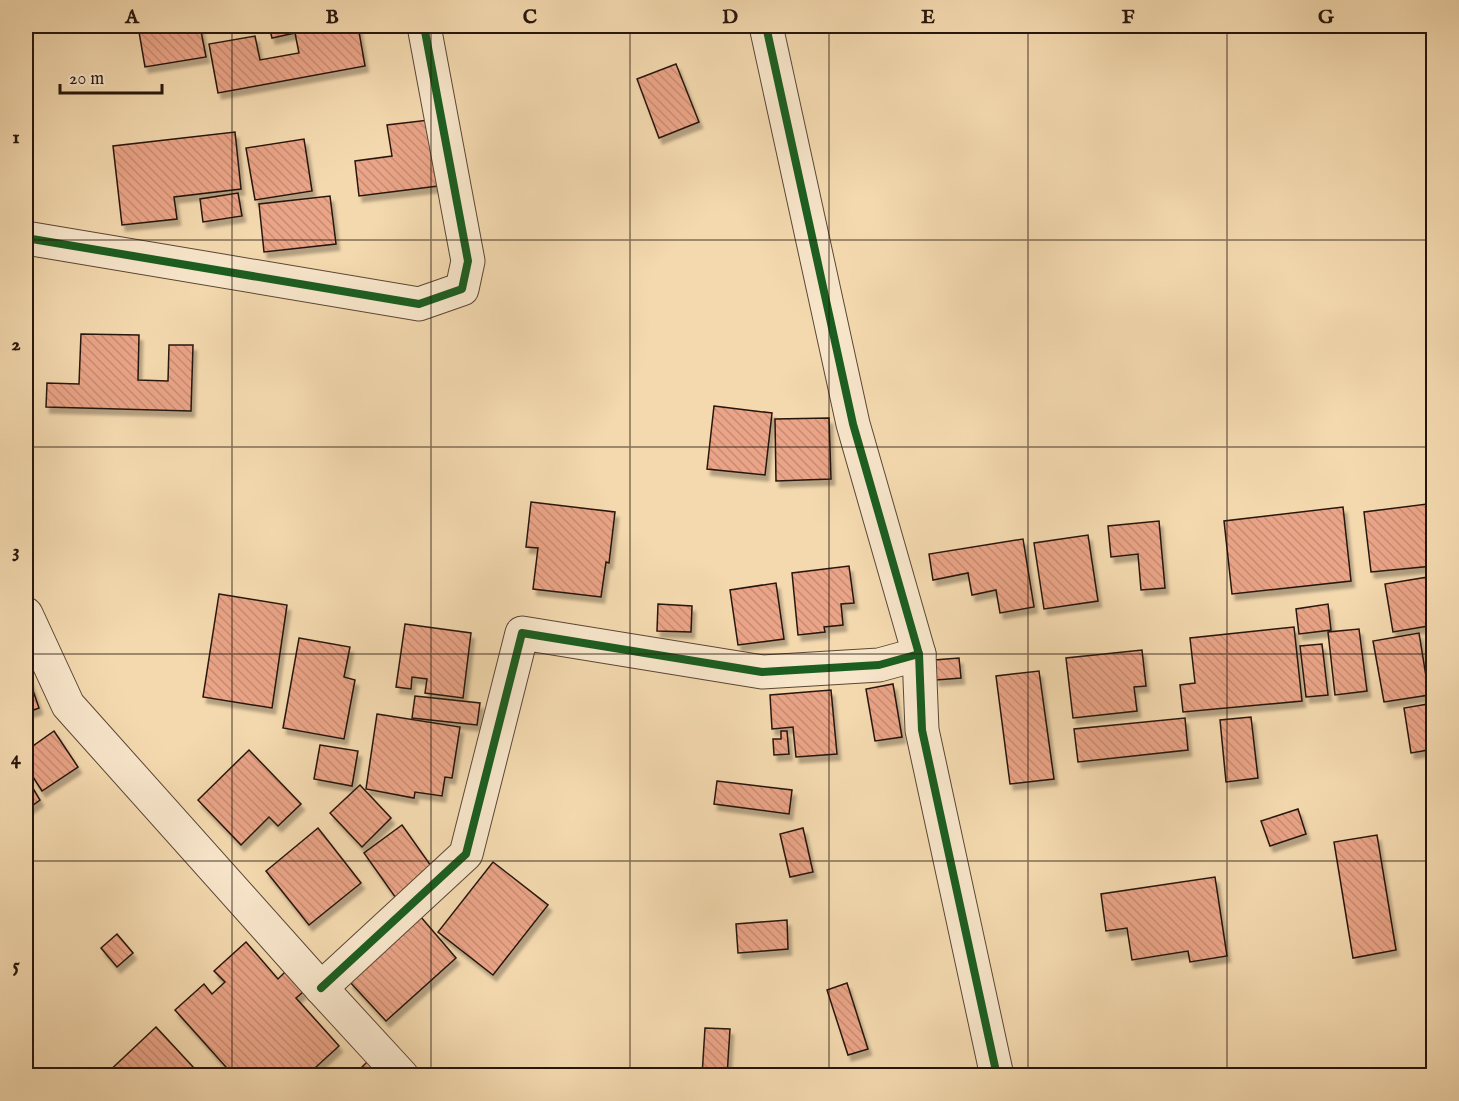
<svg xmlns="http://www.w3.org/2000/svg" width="1459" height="1101" font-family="'IM FELL English',serif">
  <defs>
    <pattern id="building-back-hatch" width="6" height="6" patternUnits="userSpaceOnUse" patternTransform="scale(1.5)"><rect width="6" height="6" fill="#eaa487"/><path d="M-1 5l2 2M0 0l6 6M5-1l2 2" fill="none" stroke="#c98c73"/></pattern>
    <filter id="shadow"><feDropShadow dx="3.5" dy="6" stdDeviation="1.5" flood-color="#0004"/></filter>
  </defs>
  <rect width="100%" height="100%" fill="#f4d9af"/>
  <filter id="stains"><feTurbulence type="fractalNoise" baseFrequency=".00333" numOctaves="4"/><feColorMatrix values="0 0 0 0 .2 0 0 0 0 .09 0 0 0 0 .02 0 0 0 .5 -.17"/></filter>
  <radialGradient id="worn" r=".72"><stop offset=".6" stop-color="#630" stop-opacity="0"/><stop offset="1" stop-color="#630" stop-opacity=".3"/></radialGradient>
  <g fill="url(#building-back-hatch)" stroke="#27160c" stroke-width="1.5" filter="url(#shadow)">
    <path d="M138 26H200L206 57 145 67Z"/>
    <path d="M269 26H358L365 66 218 93 209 44 255 36 260 60 299 53 295 33 272 38Z"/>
    <path d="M676 64 699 122 659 138 637 79Z"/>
    <path d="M429 120 438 186 359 196 355 161 392 156 387 125Z"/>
    <path d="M235 132 241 189 174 197 177 219 122 225 113 146Z"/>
    <path d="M304 139 312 191 255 200 246 148Z"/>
    <path d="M238 193 242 216 203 222 200 199Z"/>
    <path d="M330 196 336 244 264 252 259 204Z"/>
    <path d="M81 334 139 335 138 380 168 381 169 345H193L191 411 46 407 47 383 79 384Z"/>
    <path d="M714 406 772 413 765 475 707 469Z"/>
    <path d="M829 418 831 479 776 481 775 419Z"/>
    <path d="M531 502 615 512 609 563 606 562 601 597 533 589 538 548 526 547Z"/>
    <path d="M1427 504 1433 566 1371 572 1364 512Z"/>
    <path d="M1343 507 1351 581 1232 594 1224 521Z"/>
    <path d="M1159 521 1165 588 1141 590 1138 554 1111 557 1108 526Z"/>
    <path d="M1088 535 1098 601 1044 609 1034 543Z"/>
    <path d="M1023 539 1034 607 1000 613 996 590 972 595 968 573 933 580 929 554Z"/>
    <path d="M849 566 854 603 841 604 843 625 824 627 825 632 798 635 792 573Z"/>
    <path d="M1434 576V625L1393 632 1385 584Z"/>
    <path d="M776 583 784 639 738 645 730 590Z"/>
    <path d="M219 594 287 605 272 708 203 697Z"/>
    <path d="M658 604 692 606 691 632 657 631Z"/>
    <path d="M1328 604 1331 630 1299 634 1296 609Z"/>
    <path d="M405 624 471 633 463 698 425 693 427 679 412 677 411 689 396 687Z"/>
    <path d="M1294 627 1302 701 1183 712 1180 685 1195 683 1190 638Z"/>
    <path d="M1359 629 1367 691 1335 695 1328 632Z"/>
    <path d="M1419 633 1429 695 1384 702 1373 641Z"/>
    <path d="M299 638 350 647 344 677 355 680 344 739 283 728Z"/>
    <path d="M1322 644 1328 695 1306 697 1300 646Z"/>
    <path d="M1142 650 1146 686 1134 687 1137 711 1073 718 1066 658Z"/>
    <path d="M959 658 961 678 936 680 934 660Z"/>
    <path d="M26 670 39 708 26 713Z"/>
    <path d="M1039 671 1054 779 1010 784 996 676Z"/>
    <path d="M893 684 902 737 875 741 866 689Z"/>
    <path d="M831 690 837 754 796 757 793 727 772 729 770 695Z"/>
    <path d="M415 696 480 703 477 725 412 718Z"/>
    <path d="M1434 703V749L1411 753 1404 708Z"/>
    <path d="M377 714 460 727 452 778 445 777 442 796 415 792 414 798 366 789Z"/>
    <path d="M1251 717 1258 778 1226 782 1220 720Z"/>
    <path d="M1185 718 1188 750 1078 762 1074 729Z"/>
    <path d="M54 731 78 767 42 791 26 766V751Z"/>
    <path d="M781 731H787L789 754 774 755 773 739H781Z"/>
    <path d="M320 745 358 751 352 786 314 779Z"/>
    <path d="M249 750 301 804 278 826 269 817 241 845 198 800Z"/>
    <path d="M26 777 40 800 26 810Z"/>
    <path d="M717 781 792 790 789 814 714 804Z"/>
    <path d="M360 785 391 818 362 847 330 813Z"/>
    <path d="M1298 809 1306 834 1270 846 1261 821Z"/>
    <path d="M402 825 436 873 398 901 364 853Z"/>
    <path d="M318 828 361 883 309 925 266 871Z"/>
    <path d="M803 828 813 872 790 877 780 834Z"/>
    <path d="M1377 835 1396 950 1353 958 1334 842Z"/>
    <path d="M493 862 548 905 493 975 438 932Z"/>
    <path d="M1215 877 1227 956 1190 962 1188 951 1132 960 1127 928 1106 931 1101 894Z"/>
    <path d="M420 916 456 958 386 1021 349 981Z"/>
    <path d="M787 920 788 949 738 953 736 924Z"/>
    <path d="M117 934 133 953 117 967 101 948Z"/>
    <path d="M246 942 278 979 285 972 303 992 296 998 339 1046 316 1067 324 1076H234L175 1010 204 984 212 994 225 982 214 971Z"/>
    <path d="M847 983 868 1049 848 1055 827 990Z"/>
    <path d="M156 1027 194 1068 186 1076H159L155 1071 151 1076H104Z"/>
    <path d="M705 1028 730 1029 727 1076H702Z"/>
    <path d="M370 1059 385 1076H353Z"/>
    <path d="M830 1070 831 1076H800Z"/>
  </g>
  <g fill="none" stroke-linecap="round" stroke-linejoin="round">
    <g stroke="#5a4735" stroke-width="35">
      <g id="minor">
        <path d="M766 26 853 424 919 654 922 730 997 1076"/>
        <path d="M26 238 419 304 462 289 468 261 424 26"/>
        <path d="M26 614 68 705 321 988 402 1076"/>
        <path d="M321 988 466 854 522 633 762 672 879 665 919 654"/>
      </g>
    </g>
    <use href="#minor" stroke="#f8e6cb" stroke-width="33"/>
    <g stroke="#f8e6cb" stroke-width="11">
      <g id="cycleway">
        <path d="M766 26 853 424 919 654 922 730 997 1076"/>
        <path d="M26 238 419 304 462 289 468 261 424 26"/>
        <path d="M321 988 466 854 522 633 762 672 879 665 919 654"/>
      </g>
    </g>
    <use href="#cycleway" stroke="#1b5e20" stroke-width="8"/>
  </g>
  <path fill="none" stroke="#27160c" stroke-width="1.5" stroke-opacity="0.55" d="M232 26V1076M431 26V1076M630 26V1076M829 26V1076M1028 26V1076M1227 26V1076M26 240H1434M26 447H1434M26 654H1434M26 861H1434"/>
  <rect width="1459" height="1101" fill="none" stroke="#f4d9af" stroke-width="66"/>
  <path d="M60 84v9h102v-9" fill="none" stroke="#27160c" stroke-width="3"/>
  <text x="69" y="84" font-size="18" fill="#27160c" stroke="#f8e6cb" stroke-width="4.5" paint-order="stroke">20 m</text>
  <rect x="33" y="33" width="1393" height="1035" fill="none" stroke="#27160c" stroke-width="2"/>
  <g font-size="20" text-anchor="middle" font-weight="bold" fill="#27160c">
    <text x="132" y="23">A</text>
    <text x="332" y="23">B</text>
    <text x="530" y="23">C</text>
    <text x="730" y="23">D</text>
    <text x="928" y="23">E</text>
    <text x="1128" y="23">F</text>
    <text x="1326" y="23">G</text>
    <text x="16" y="143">1</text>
    <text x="16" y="350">2</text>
    <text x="16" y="557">3</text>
    <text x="16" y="764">4</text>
    <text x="16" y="971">5</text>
  </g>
  <rect width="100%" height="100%" filter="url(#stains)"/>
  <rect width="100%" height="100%" fill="url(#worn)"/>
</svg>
